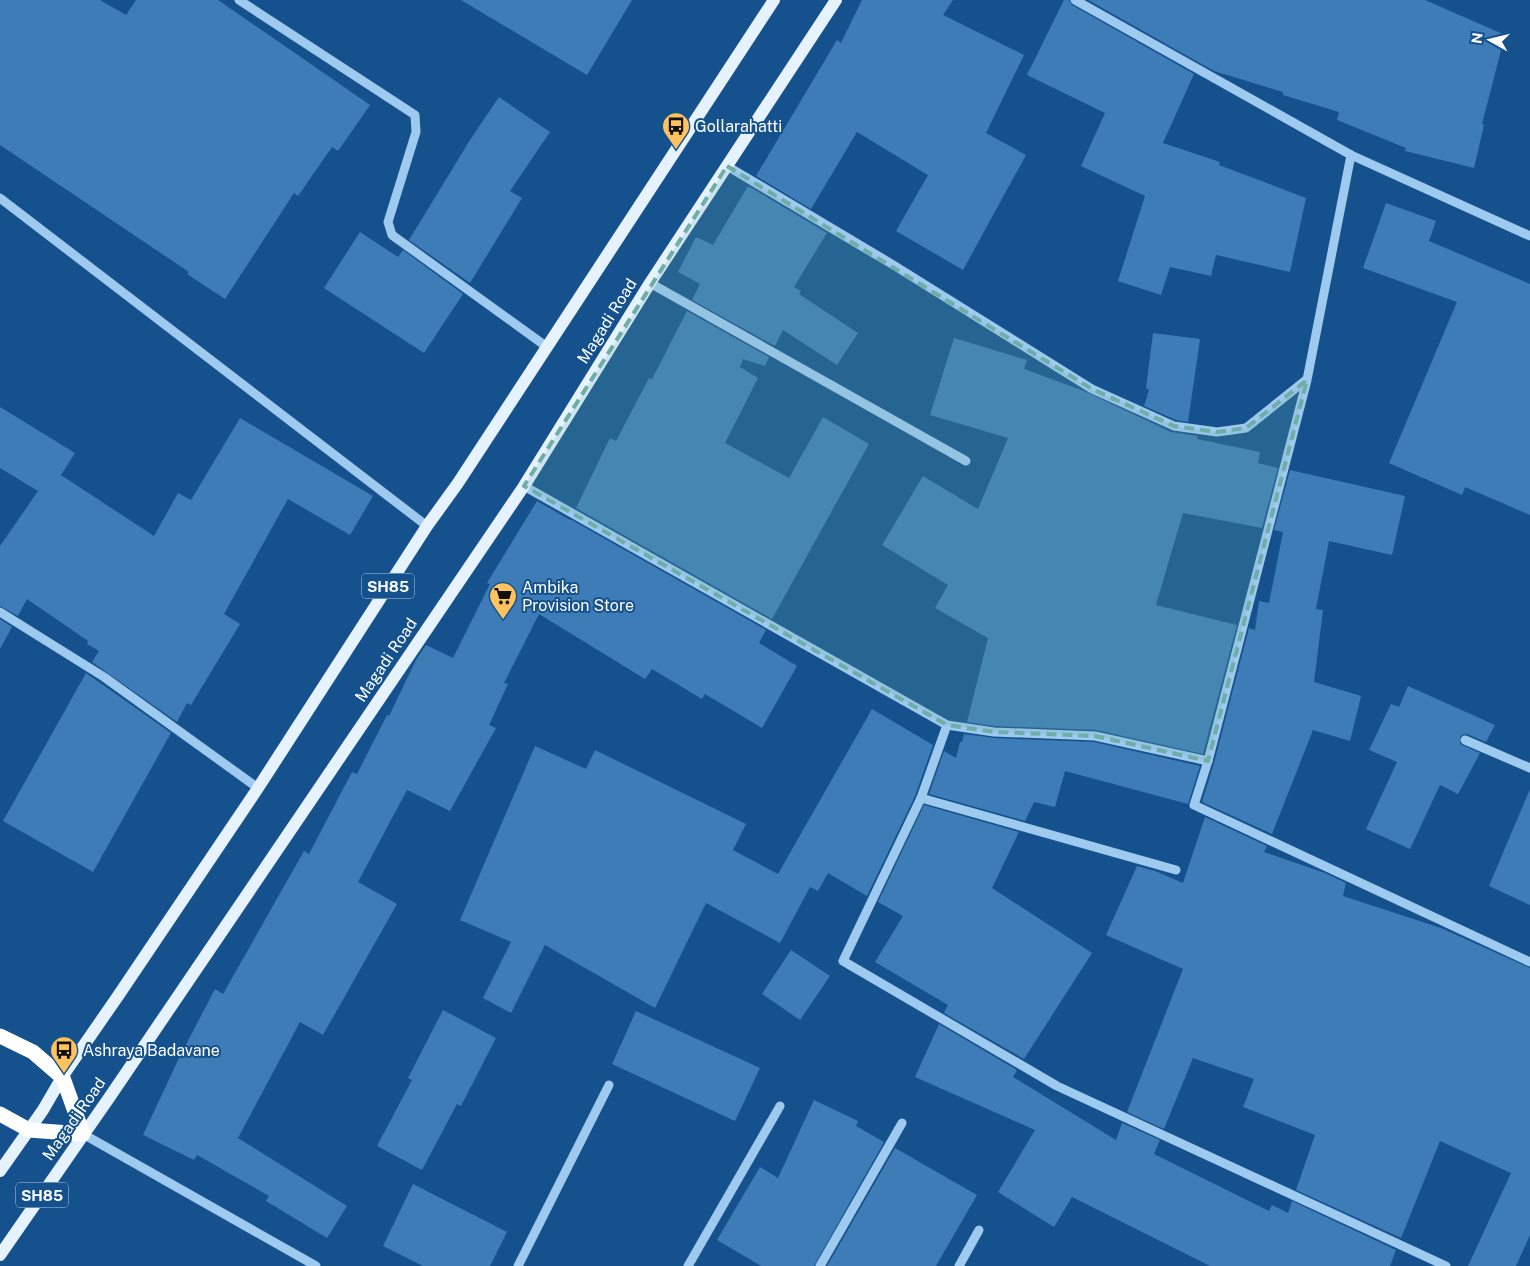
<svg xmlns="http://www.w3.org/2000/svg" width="1530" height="1266" font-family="'Public Sans',sans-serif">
  <rect width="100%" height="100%" fill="#15528d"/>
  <g fill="#3d7cb6">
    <path d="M0 0H100L126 15 136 0H218L370 105 338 151 332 147 298 196 294 193 225 299 187 274 189 272 0 145Z"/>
    <path d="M461 0H632L587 75Z"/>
    <path d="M862 0H953L943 15 1024 55 986 133 1026 155 963 270 896 231 928 175 857 132 811 209 756 176 837 40 841 43Z"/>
    <path d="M1064 0H1069L1072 5 1194 74 1163 143 1220 162 1219 165 1306 198 1290 272 1216 255 1211 276 1170 267 1161 295 1118 281 1145 196 1081 166 1105 113 1027 75Z"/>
    <path d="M1088 0H1425L1505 35 1482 124 1484 125 1474 168 1405 151 1406 148 1337 120 1339 112 1283 95V92L1214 71Z"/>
    <path d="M499 97 550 132 510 191 522 198 470 283 409 240 470 140Z"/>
    <path d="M748 186 827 233 794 287 801 291 799 294 858 333 837 365 783 330 775 346 692 300 700 284 678 272 696 237 713 245Z"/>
    <path d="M1386 203 1436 221 1429 241 1530 284V515L1465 487 1462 495 1389 463 1457 302 1363 268Z"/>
    <path d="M360 232 398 257 403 250 463 294 424 353 324 288Z"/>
    <path d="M687 311 769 357 765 366 743 359 740 367 758 378 725 443 789 478 823 417 869 444 772 619 576 508 610 438 616 441 649 378 652 379Z"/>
    <path d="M1153 333 1200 339 1188 422 1176 420 1144 406 1149 390 1146 388Z"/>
    <path d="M954 338 1027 360 1024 369 1084 391 1171 432 1198 436 1197 439 1260 452 1258 463 1278 468 1262 528 1183 513 1156 605 1237 625 1203 754 1096 730 995 726 967 722 988 638 935 608 948 585 882 545 923 476 978 509 1008 438 930 415Z"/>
    <path d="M0 407 75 453 61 475 154 536 178 493 191 500 240 418 373 496 350 535 288 499 224 614 240 624 191 705 187 703 177 722 92 662 99 651 87 644 88 641 27 599 18 616 0 606V546L38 491 0 468Z"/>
    <path d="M1290 470 1405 496 1392 555 1329 541 1316 609 1323 610 1314 682 1361 696 1350 741 1313 730 1272 834 1202 802 1214 763 1249 628 1255 630 1259 601 1269 603 1283 532 1274 530Z"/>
    <path d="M537 501 570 520V519L766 630 759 643 797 666 762 728 705 694 702 699 652 669 645 679 539 614 504 683 508 684 489 725 496 728 450 811 407 790 358 882 397 904 323 1035 300 1022 238 1138 347 1206 327 1238 266 1201 269 1196 197 1155 194 1160 143 1135 179 1058 215 989 223 994 304 851 309 854 352 772 357 774 387 715 389 716 416 660 426 645 453 658 490 584 487 583Z"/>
    <path d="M0 619 12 627 0 649Z"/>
    <path d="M86 673 171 733 93 872 3 821Z"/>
    <path d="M1408 686 1495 725 1486 742 1467 734 1462 735 1460 737V744L1480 753 1458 794 1440 785 1410 849 1366 829 1397 762 1369 750 1391 704 1399 707Z"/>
    <path d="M872 709 933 745 915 796 867 896 828 873 818 891 810 887 780 943 706 903 655 1008 545 945 511 1013 483 998 511 942 460 920 535 746 586 769 595 750 746 824 733 850 778 874Z"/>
    <path d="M964 734 994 738 1094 742 1200 766 1188 804 1065 771 1055 807 1034 802 1025 821 929 794 944 751 956 758 960 742H962Z"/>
    <path d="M1530 789V905L1489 886Z"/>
    <path d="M924 805 1019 832 992 888 1092 953 1024 1059 944 1013 948 1005 875 962 903 916 878 902Z"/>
    <path d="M1205 817 1267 846 1264 852 1325 873 1346 883 1343 896 1441 928 1530 968V1235L1516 1266H1468L1511 1173 1440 1141 1401 1238 1296 1190 1315 1135 1243 1107 1254 1079 1193 1058 1164 1129 1127 1112 1183 969 1106 935 1137 866 1155 871 1183 883Z"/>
    <path d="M791 950 830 976 800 1020 762 994Z"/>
    <path d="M443 1010 496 1038 461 1106 457 1104 422 1170 377 1146 412 1080 408 1078Z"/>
    <path d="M636 1011 760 1068 735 1121 612 1064Z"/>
    <path d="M939 1024 1017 1070 1013 1077 1116 1140 1122 1123 1160 1140 1154 1154 1269 1211 1272 1205 1288 1213 1292 1201 1396 1250 1390 1266H1210L1072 1197 1054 1227 998 1192 1035 1130 915 1077Z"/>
    <path d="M814 1100 858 1121 856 1126 884 1142 814 1266H761L717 1240 760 1167 778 1178Z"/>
    <path d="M895 1148 977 1195 936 1266H827Z"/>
    <path d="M413 1184 507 1232 490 1266H423L383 1246Z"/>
  </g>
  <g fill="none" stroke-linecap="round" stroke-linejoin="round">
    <g stroke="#9ecaf0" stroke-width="9">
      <path d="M239 0 415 115 416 132 388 222 392 235 547 347"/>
      <path d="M1075 0 1351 155 1530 236"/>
      <path d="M1351 155 1307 380 1208 761 1194 805 1530 962"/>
      <path d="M727 166 895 266 1092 389 1174 426 1217 432 1246 428 1306 380"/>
      <path d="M0 198 427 526"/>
      <path d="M650 283 966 461"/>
      <path d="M524 486 947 725 994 732 1095 736 1208 761"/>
      <path d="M0 612 104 677 258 788"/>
      <path d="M947 725 921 798 843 961 1057 1086 1446 1266"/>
      <path d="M1465 740 1530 768"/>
      <path d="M921 798 1176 870"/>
      <path d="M83 1134 316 1266"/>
      <path d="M518 1266 609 1085"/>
      <path d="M688 1266 780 1106"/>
      <path d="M820 1266 902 1123"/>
      <path d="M959 1266 979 1230"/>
    </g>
    <g stroke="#e7f2ff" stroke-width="12">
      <path d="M0 1171 43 1110 64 1074 118 996 258 788 427 526 458 483 774 0"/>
      <path d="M0 1255 111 1095 524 486 650 283 836 0"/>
    </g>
    <path stroke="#fff" stroke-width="15" d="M0 1036 33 1052 63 1078 83 1134 29 1130 0 1114"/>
  </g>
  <path fill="#6fada8" fill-opacity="0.2" stroke="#6fada8" stroke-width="4" stroke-dasharray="10 6" stroke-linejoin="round" d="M727 166 1092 389 1174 426 1217 432 1246 428 1307 380 1208 761 1095 736 994 732 947 725 524 486Z"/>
  <defs>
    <g id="bus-pin" transform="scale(1.4375)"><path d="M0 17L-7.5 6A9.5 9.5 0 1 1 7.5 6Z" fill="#ffc35d" stroke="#15528d"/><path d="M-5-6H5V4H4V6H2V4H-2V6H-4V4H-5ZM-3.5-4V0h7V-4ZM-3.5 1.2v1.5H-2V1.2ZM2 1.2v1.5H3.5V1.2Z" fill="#111"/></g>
    <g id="supermarket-pin" transform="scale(1.4375)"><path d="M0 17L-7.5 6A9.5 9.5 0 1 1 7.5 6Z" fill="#ffc35d" stroke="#15528d"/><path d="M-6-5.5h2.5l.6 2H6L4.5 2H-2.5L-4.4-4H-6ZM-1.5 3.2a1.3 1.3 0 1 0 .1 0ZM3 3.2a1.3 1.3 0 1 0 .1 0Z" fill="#111"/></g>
  </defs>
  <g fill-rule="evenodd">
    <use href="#bus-pin" x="676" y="126"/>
    <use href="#supermarket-pin" x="503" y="596"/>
    <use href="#bus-pin" x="64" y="1050"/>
  </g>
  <g text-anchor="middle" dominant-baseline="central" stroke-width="4" stroke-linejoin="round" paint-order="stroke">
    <g fill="#15528d" stroke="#b9cbdd" stroke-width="1">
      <rect x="362" y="573.5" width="52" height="25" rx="4"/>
      <rect x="16" y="1182.5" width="52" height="25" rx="4"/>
    </g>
    <g font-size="15" font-weight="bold" fill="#fff">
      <text x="388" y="586">SH85</text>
      <text x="42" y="1195">SH85</text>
    </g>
    <g font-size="16" fill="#fff" stroke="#15528d" text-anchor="start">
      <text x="695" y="126">Gollarahatti</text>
      <text x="522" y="587">Ambika<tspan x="522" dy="18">Provision Store</tspan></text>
      <text x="83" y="1050">Ashraya Badavane</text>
    </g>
    <g font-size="16" fill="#fff" stroke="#15528d">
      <text transform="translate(607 321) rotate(-58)">Magadi Road</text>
      <text transform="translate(386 660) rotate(-56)">Magadi Road</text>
      <text transform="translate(74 1119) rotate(-55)">Magadi Road</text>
    </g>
  </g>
  <g transform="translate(1490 40) rotate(278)" stroke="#15528d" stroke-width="4" paint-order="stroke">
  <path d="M0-4L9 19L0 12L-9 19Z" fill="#ffffff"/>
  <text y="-8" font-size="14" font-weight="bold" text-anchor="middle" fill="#ffffff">N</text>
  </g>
</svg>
